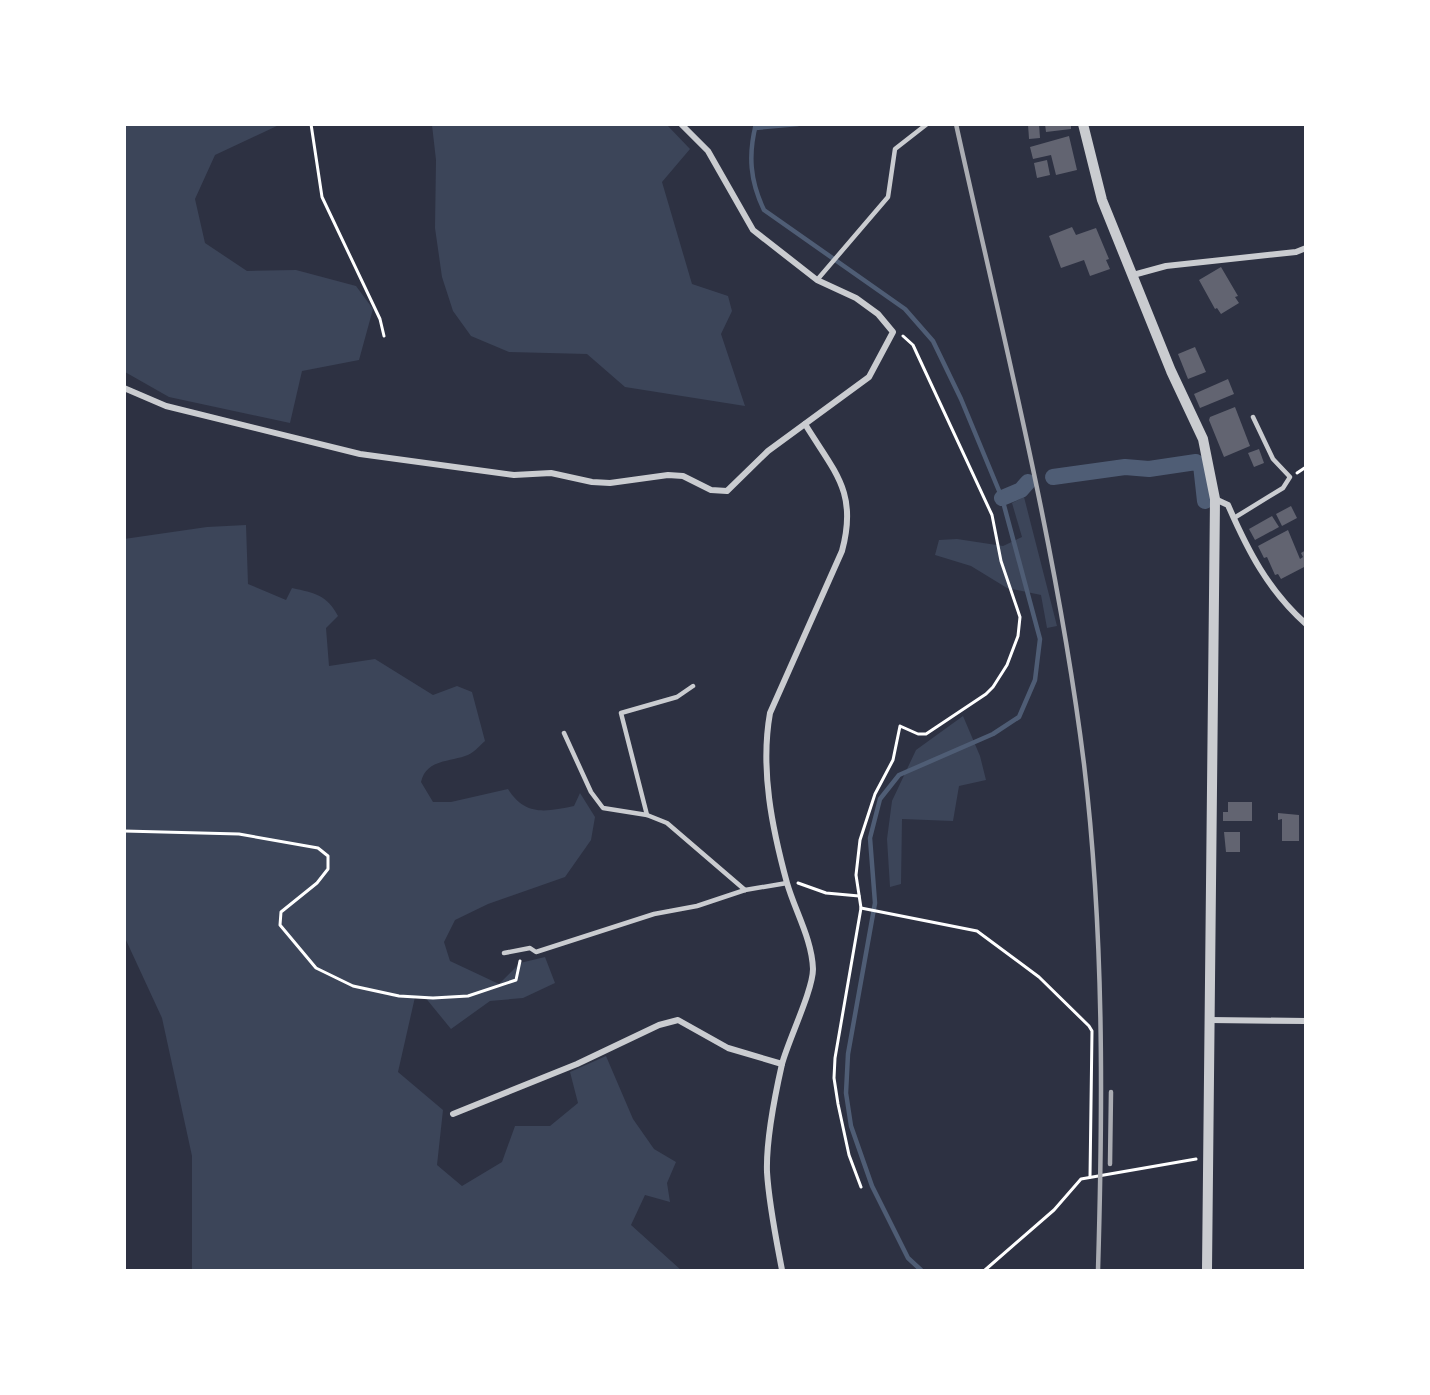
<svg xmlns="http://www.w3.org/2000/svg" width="1430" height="1395" font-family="Roboto,sans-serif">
  <rect width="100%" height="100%" fill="#2d3142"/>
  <g fill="#3c4559">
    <path d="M125 124 279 125 215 155 195 199 205 243 247 271 296 270 356 286 373 309 359 360 302 371 290 423 169 397 125 372Z"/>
    <path d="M432 125H667L690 149 662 182 692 284 728 296 732 311 721 334 745 406 625 387 587 354 509 352 471 336 453 311 442 277 435 228 436 160Z"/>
    <path d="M1024 497 1057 626 1047 628 1041 595 1007 588 971 566 935 555 939 540 957 539 1003 546 1022 537 1012 503Z"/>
    <path d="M246 525 248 584 286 600 292 588C315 593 327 595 338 616L326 628 329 666 375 659 433 695 457 686 472 692 485 741C479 746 473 754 465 756 448 762 426 760 421 782L433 802H451L508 789C525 816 545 812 574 806L580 793 595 817 591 840 565 877 488 904 455 920 444 942 450 961 499 984 520 963 545 957 555 983 523 998 490 1001 451 1029 424 996 415 997 398 1072 443 1110 437 1165 462 1186 502 1162 515 1126H550L578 1103 570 1072 606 1056 633 1119 654 1149 676 1162 667 1183 670 1202 645 1195 631 1225 681 1270H192V1156L162 1018 125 938 124 539 207 527Z"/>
    <path d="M963 716 980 756 986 780 959 786 953 821 902 819 901 884 890 887 887 839 892 801 916 750Z"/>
  </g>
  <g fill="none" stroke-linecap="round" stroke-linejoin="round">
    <g stroke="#4f5d75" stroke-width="4.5">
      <path d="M756 124C748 155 750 181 764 210L905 309 933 341 961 399 1002 498 1040 639 1035 680 1019 717 993 734 899 775 880 799 870 838 875 903 848 1054 846 1093 851 1126 872 1186 908 1258 921 1270"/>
      <path d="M755 128 798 124"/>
    </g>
    <g stroke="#4f5d75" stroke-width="16">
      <path d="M1053 477 1125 467 1149 469 1196 462 1201 465 1205 501"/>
      <path d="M1002 498 1021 490 1028 482"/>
    </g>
  </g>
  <g fill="#626471">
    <path d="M1028 124H1039L1040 138 1029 139Z"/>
    <path d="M1045 124H1071V129L1046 132Z"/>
    <path d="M1069 136 1077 170 1056 175 1051 155 1033 159 1030 147Z"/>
    <path d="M1047 160 1050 175 1037 178 1034 163Z"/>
    <path d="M1072 227 1076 235 1096 228 1109 259 1106 260 1110 269 1090 276 1084 260 1061 268 1049 236Z"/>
    <path d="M1221 267 1238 296 1235 297 1239 303 1221 314 1217 308 1215 309 1199 280Z"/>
    <path d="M1195 347 1206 372 1188 379 1178 354Z"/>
    <path d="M1228 379 1234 394 1200 408 1194 394Z"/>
    <path d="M1235 407 1250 446 1224 457 1209 420 1210 417Z"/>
    <path d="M1259 449 1264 463 1254 467 1248 453Z"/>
    <path d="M1291 506 1297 518 1282 526 1276 514Z"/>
    <path d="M1272 516 1279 527 1255 540 1249 529Z"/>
    <path d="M1288 530 1300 559 1303 557 1301 553 1306 550V566L1281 579 1278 574 1275 575 1267 557 1264 558 1258 546Z"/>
    <path d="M1228 802H1252V821H1223V812H1228Z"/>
    <path d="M1278 813 1299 815V841H1282V819L1278 820Z"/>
    <path d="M1224 832H1240V852H1226Z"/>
  </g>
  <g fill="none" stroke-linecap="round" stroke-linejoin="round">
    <g stroke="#fff" stroke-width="3">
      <path d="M311 124 322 197 380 319 384 336"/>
      <path d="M1297 473 1306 467"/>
      <path d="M124 831 239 834 318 848 328 856V869L317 883 281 912 280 925 316 968 353 986 399 996 433 998 468 996 516 980 520 961"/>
      <path d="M798 883 826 893 859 896"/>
      <path d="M861 908 977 931 1039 977 1089 1026 1092 1031 1090 1177"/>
      <path d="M861 1187 849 1155 838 1104 834 1078 835 1058 861 908 856 875 860 840 875 794 893 760 900 726 918 734H926L986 694 993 687 1007 665 1018 636 1020 617 1001 561 992 515 919 358 913 345 903 336"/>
      <path d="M985 1270 1054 1210 1081 1179 1196 1159"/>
    </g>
    <g stroke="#caccd0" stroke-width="4.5">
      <path d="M817 280 888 197 895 149 927 124"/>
      <path d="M1234 518 1283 488 1290 477 1273 459 1253 417"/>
      <path d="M564 733 591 792 603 808 647 815 667 823 745 890"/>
      <path d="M647 815 621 713 677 697 693 686"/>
      <path d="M504 953 530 948 536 952 654 914 697 906 745 890 787 883"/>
    </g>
    <g stroke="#caccd0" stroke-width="6">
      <path d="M1133 275 1166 266 1296 252 1306 248"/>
      <path d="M124 388 166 406 360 454 514 475 551 473 592 482 610 483 668 475 683 476 711 490 727 491 768 451 869 377 893 332 878 314 856 298 817 280 753 230 708 151 681 124"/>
      <path d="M1215 499 1228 505C1248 551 1268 590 1306 624"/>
      <path d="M1210 1020 1306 1021"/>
      <path d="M453 1114 577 1064 659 1025 678 1020 728 1048 782 1064"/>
      <path d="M782 1270C776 1238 769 1205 767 1172 766 1141 775 1095 782 1064 788 1041 813 990 813 969 812 939 795 911 787 883 772 828 760 769 770 713L842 551C858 492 835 473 805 424"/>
    </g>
    <path stroke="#caccd0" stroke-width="10" d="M1083 124 1102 200 1171 371 1203 439 1215 499 1207 1270"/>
    <g stroke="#abadb3" stroke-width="4.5">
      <path d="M956 124C1003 337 1057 548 1084 764 1104 932 1103 1102 1098 1270"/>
      <path d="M1110 1164 1111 1092"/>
    </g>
  </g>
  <rect width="1430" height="1395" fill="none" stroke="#ffffff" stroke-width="252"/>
</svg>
